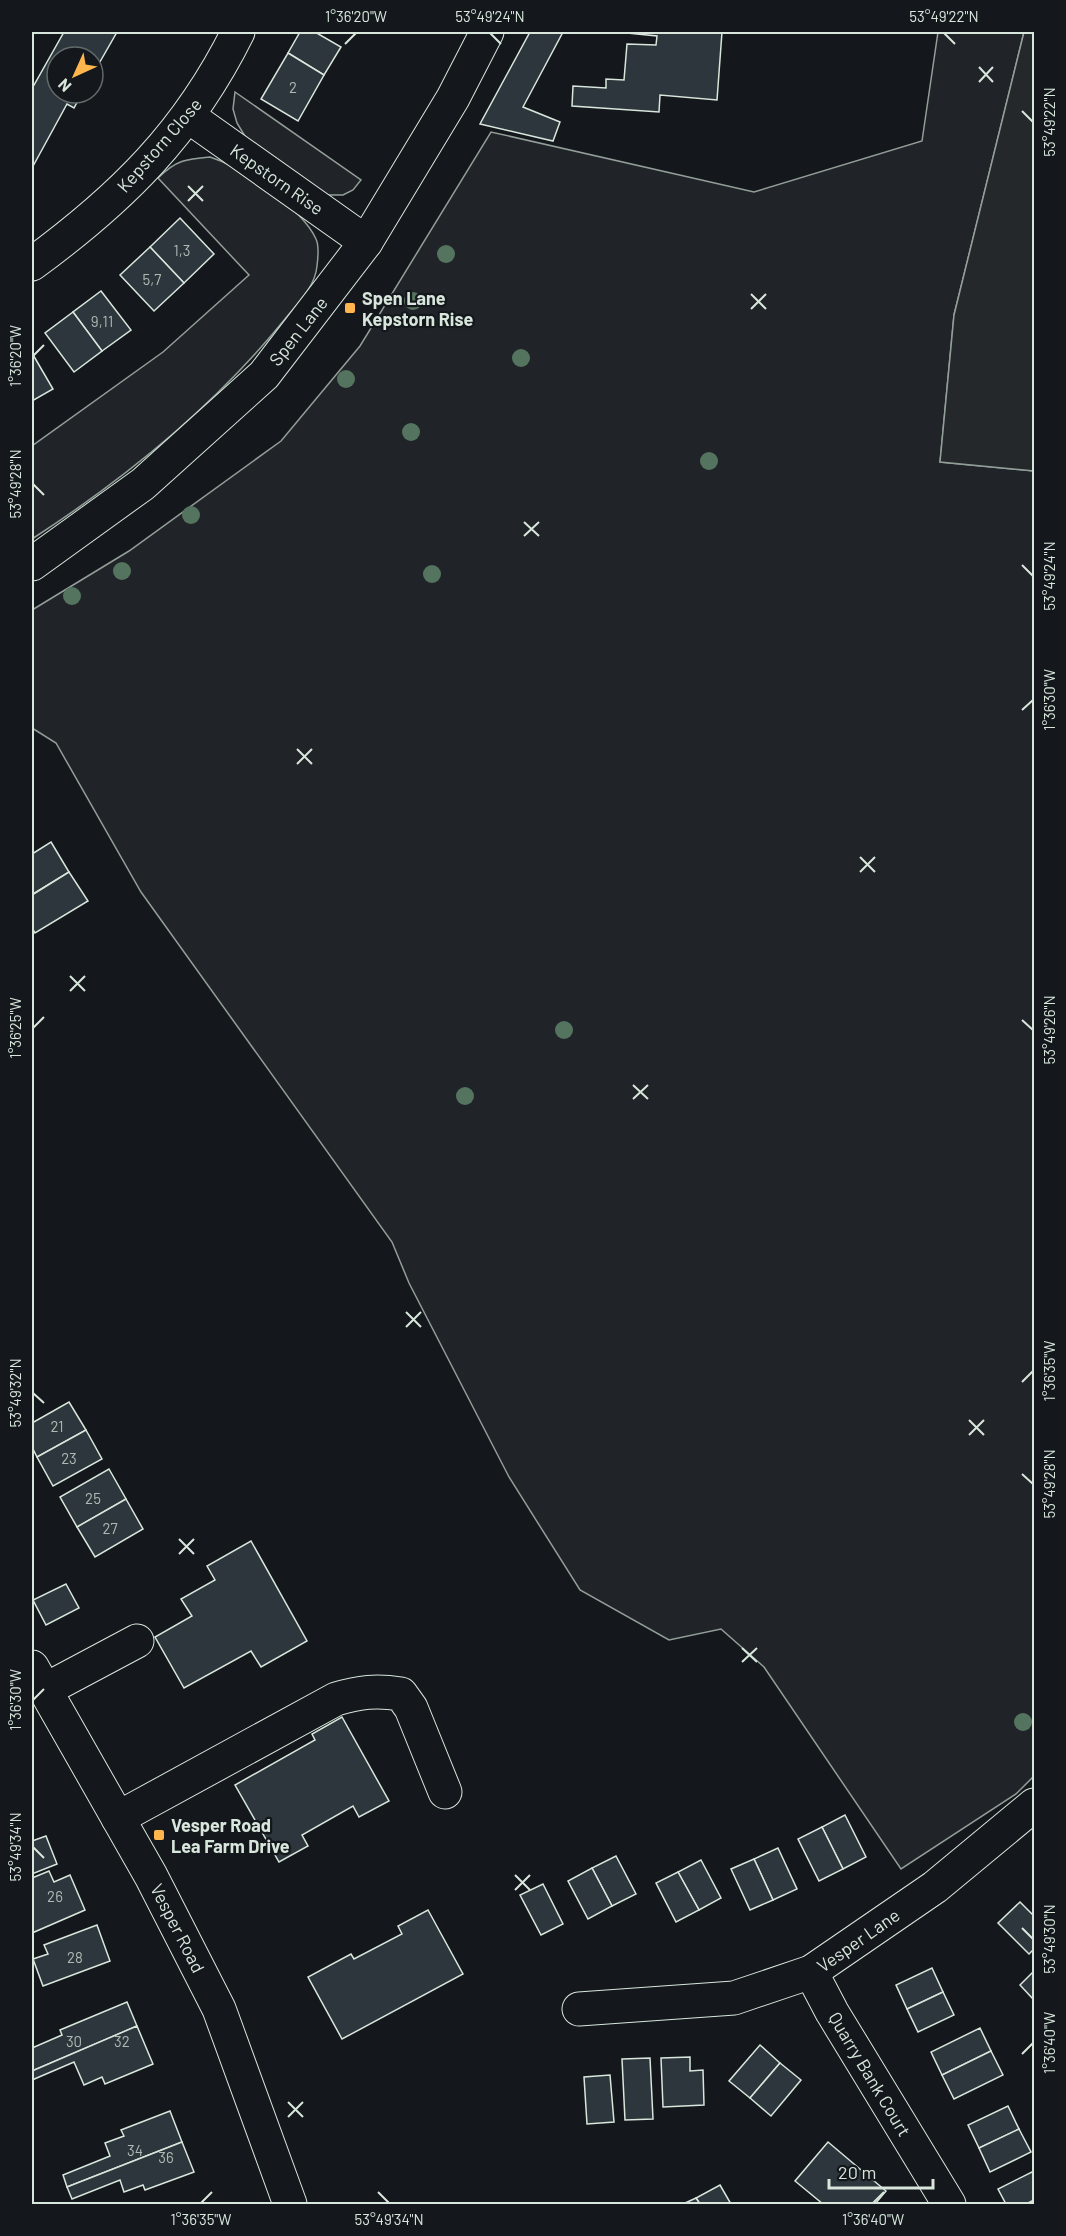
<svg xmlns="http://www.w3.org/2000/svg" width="1066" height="2236" font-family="Barlow,sans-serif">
  <rect width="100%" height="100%" fill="#14181c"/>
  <g fill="#202428" stroke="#939e99" stroke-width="1.5">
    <path d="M938 32H1024L954 315 940 462 1034 471V1776L1016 1794 901 1869 764 1667 721 1629 669 1640 580 1590 509 1477 409 1283 392 1242 141 892 56 743 32 728V610L129 551 281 441 360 346 491 132 754 192 922 141Z"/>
    <path d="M235 92 361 180 353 190 343 195H328L314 189 246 138 237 123 233 109Z"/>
    <path d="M210 157C241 167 302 208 316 239 319 245 318 258 317 266 315 287 298 303 285 319 214 407 126 478 32 539V446L163 352 249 275 158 178C176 160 186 159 210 157Z"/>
  </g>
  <path fill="#24282b" stroke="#939e99" stroke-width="1.5" d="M1024 32H1034V471L940 462 954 315Z"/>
  <g fill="#2c363c" stroke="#d8e6dc" stroke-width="1.5">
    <path d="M64 32H117L93 74V57H57V93H82L74 108 67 104 32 168V84L34 85Z"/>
    <path d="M300 32H315L341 47 324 75 288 53Z"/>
    <path d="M530 32H563L523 107 560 122 553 141 480 124Z"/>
    <path d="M617 32H722L717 100 660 95 659 112 572 106 573 86 606 88V79L624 80 627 44 656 45 657 36Z"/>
    <path d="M288 53 324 75 298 121 261 99Z"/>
    <path d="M180 218 214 254 184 283 150 247Z"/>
    <path d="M150 247 184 283 154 311 120 275Z"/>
    <path d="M101 291 131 330 102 351 73 312Z"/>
    <path d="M73 312 102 351 74 372 45 333Z"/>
    <path d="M32 353 53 389 32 401Z"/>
    <path d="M51 842 69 872 33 894 32 854Z"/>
    <path d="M69 872 88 901 35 933 32 928V895Z"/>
    <path d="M69 1402 86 1430 37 1457 32 1447V1423Z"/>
    <path d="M86 1430 102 1459 53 1486 37 1457Z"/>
    <path d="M109 1469 126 1499 77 1527 60 1497Z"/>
    <path d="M126 1499 143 1529 95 1557 77 1527Z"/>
    <path d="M251 1541 307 1641 261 1667 251 1651 184 1688 155 1637 192 1616 181 1599 215 1580 207 1566Z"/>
    <path d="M66 1584 79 1608 46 1625 33 1600Z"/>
    <path d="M342 1717 389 1801 359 1817 353 1806 302 1835 308 1846 279 1862 235 1785 315 1740 312 1734Z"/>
    <path d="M845 1815 866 1857 843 1869 822 1827Z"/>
    <path d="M822 1827 843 1869 819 1881 798 1839Z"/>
    <path d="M46 1836 57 1864 32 1874V1841Z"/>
    <path d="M778 1848 797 1889 773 1900 754 1859Z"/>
    <path d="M616 1856 636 1894 612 1906 592 1868Z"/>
    <path d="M754 1859 773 1900 750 1910 731 1869Z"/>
    <path d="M701 1860 721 1898 699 1910 678 1872Z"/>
    <path d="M592 1868 612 1906 588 1919 568 1881Z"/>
    <path d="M49 1871 54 1882 70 1875 85 1910 32 1933V1878Z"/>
    <path d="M678 1872 699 1910 676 1922 656 1883Z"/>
    <path d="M543 1884 563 1924 541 1935 520 1895Z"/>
    <path d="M1020 1902 1034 1916V1949L1029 1954 998 1923Z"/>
    <path d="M428 1910 463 1974 342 2039 308 1977 351 1954 354 1959 402 1934 398 1926Z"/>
    <path d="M97 1925 110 1961 43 1986 33 1959 48 1954 44 1945Z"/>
    <path d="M932 1968 943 1992 907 2009 896 1985Z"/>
    <path d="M1034 1971V2000L1020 1985Z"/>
    <path d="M943 1992 954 2015 918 2032 907 2009Z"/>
    <path d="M127 2002 137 2026 32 2071V2048L62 2035 60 2030Z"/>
    <path d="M137 2026 153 2064 105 2084 102 2077 84 2085 74 2062 32 2080V2071Z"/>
    <path d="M980 2028 991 2051 942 2075 931 2052Z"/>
    <path d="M760 2045 780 2063 750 2098 729 2081Z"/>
    <path d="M991 2051 1003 2075 954 2099 942 2075Z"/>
    <path d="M690 2057V2071L703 2070 704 2105 663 2107 661 2058Z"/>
    <path d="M650 2058 653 2119 625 2120 622 2059Z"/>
    <path d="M780 2063 801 2080 771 2116 750 2098Z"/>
    <path d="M610 2075 614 2122 587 2124 584 2077Z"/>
    <path d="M1008 2106 1019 2129 979 2148 968 2125Z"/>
    <path d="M170 2111 182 2142 67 2187 63 2175 110 2156 105 2143 124 2136 121 2130Z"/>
    <path d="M1019 2129 1031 2152 990 2172 979 2148Z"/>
    <path d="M182 2142 194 2172 145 2190 143 2185 124 2192 120 2180 72 2199 67 2187Z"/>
    <path d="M828 2142 886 2191 875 2204H823L795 2181Z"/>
    <path d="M1034 2171V2200L1026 2204H1006L998 2189Z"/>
    <path d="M720 2185 731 2204H700L696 2198Z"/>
    <path d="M696 2198 700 2204H683Z"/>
  </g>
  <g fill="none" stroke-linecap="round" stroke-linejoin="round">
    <g stroke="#d8e6dc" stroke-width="35">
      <g id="minor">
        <path d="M188 116 366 242"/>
        <path d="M32 264C122 198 188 133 238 32"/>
        <path d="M32 564 143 484 264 375 366 242 453 98 487 32"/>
        <path d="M32 1667 151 1876 219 2009 290 2204"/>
        <path d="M45 1690 137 1641"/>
        <path d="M118 1818 336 1699C360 1692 376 1690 401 1694L411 1708 445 1792"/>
        <path d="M811 1972 832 2012 949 2204"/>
        <path d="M579 2009 734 1998 811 1972 935 1887 1034 1805"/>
      </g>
    </g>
    <use href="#minor" stroke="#14181c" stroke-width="33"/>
  </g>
  <g fill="#55745f">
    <circle cx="446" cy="254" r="9"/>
    <circle cx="413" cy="301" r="9"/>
    <circle cx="521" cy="358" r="9"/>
    <circle cx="346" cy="379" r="9"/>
    <circle cx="411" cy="432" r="9"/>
    <circle cx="709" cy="461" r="9"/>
    <circle cx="191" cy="515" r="9"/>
    <circle cx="122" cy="571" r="9"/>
    <circle cx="432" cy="574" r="9"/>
    <circle cx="72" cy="596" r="9"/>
    <circle cx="564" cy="1030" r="9"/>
    <circle cx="465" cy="1096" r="9"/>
    <circle cx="1023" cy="1722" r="9"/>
  </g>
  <path fill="none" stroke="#d8e6dc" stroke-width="2" d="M490 33 501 44M944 33 955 44M345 44 356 33M979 67 993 82M979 82 993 67M1022 111 1033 122M188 186 203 201M188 201 203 186M751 294 766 309M751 309 766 294M33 356 44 345M33 484 44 495M524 522 539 536M524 536 539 522M1022 565 1033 576M1022 710 1033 700M297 749 312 764M297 764 312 749M860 857 875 872M860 872 875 857M70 976 85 991M70 991 85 976M1022 1020 1033 1030M33 1028 44 1017M633 1085 648 1099M633 1099 648 1085M406 1312 421 1327M406 1327 421 1312M1022 1382 1033 1371M33 1393 44 1403M969 1420 984 1435M969 1435 984 1420M1022 1474 1033 1484M179 1539 194 1554M179 1554 194 1539M742 1648 757 1662M742 1662 757 1648M33 1700 44 1689M33 1847 44 1858M515 1875 530 1890M515 1890 530 1875M1022 1928 1033 1939M1022 2054 1033 2043M288 2102 303 2117M288 2117 303 2102M378 2192 389 2203M201 2203 212 2192M873 2203 884 2192"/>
  <g fill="#ffb74d" stroke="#14181c" stroke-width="2">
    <rect x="344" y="302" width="12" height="12" rx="3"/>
    <rect x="153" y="1829" width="12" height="12" rx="3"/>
  </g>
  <g text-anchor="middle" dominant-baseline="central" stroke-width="4.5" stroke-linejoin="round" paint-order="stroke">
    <g font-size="15" fill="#adbab4">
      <text x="293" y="87">2</text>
      <text x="182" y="250">1,3</text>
      <text x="152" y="279">5,7</text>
      <text x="102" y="321">9,11</text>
      <text x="57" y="1426">21</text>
      <text x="69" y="1458">23</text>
      <text x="93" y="1498">25</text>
      <text x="110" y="1528">27</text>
      <text x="55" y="1896">26</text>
      <text x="75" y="1957">28</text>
      <text x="74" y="2041">30</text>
      <text x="122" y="2041">32</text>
      <text x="135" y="2150">34</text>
      <text x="166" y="2157">36</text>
    </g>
    <g font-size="18" fill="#d8e6dc" stroke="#14181c">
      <text transform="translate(159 145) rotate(-49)">Kepstorn Close</text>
      <text transform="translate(277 179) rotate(35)">Kepstorn Rise</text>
      <text transform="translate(298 331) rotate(-52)">Spen Lane</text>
      <text transform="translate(178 1928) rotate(63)">Vesper Road</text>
      <text transform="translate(858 1940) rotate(-35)">Vesper Lane</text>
      <text transform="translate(870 2074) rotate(59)">Quarry Bank Court</text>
    </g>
    <g font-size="18" font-weight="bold" fill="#d8e6dc" stroke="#14181c" text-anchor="start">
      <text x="362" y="298">Spen Lane<tspan x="362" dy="21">Kepstorn Rise</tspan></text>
      <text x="171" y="1825">Vesper Road<tspan x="171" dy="21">Lea Farm Drive</tspan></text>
    </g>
  </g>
  <rect width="1066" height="2236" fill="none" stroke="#14181c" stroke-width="66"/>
  <g transform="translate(75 75) rotate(225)"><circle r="28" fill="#14181c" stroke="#626a69" stroke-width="1.5"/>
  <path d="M0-4.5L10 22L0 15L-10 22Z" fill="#ffb74d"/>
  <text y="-9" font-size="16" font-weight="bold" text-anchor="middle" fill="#d8e6dc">N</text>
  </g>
  <path d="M829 2179v9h104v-9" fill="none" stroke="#d8e6dc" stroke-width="3"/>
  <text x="838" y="2179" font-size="18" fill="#d8e6dc" stroke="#14181c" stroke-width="4.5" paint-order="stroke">20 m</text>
  <rect x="33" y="33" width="1000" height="2170" fill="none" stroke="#d8e6dc" stroke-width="2"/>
  <g font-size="15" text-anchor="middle" fill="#d8e6dc">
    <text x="356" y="22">1°36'20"W</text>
    <text x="490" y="22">53°49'24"N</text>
    <text x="944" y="22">53°49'22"N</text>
    <text transform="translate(1050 122) rotate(-90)" y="5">53°49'22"N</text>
    <text transform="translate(16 356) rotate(-90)" y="5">1°36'20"W</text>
    <text transform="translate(16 484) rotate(-90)" y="5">53°49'28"N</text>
    <text transform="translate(1050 576) rotate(-90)" y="5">53°49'24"N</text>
    <text transform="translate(1050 700) rotate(-90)" y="5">1°36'30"W</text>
    <text transform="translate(16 1028) rotate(-90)" y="5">1°36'25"W</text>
    <text transform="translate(1050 1030) rotate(-90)" y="5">53°49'26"N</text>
    <text transform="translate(1050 1371) rotate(-90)" y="5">1°36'35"W</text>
    <text transform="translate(16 1393) rotate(-90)" y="5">53°49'32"N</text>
    <text transform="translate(1050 1484) rotate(-90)" y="5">53°49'28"N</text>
    <text transform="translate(16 1700) rotate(-90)" y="5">1°36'30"W</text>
    <text transform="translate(16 1847) rotate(-90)" y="5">53°49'34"N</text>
    <text transform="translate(1050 1939) rotate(-90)" y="5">53°49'30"N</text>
    <text transform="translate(1050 2043) rotate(-90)" y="5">1°36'40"W</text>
    <text x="201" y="2225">1°36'35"W</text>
    <text x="389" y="2225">53°49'34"N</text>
    <text x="873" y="2225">1°36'40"W</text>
  </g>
</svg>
